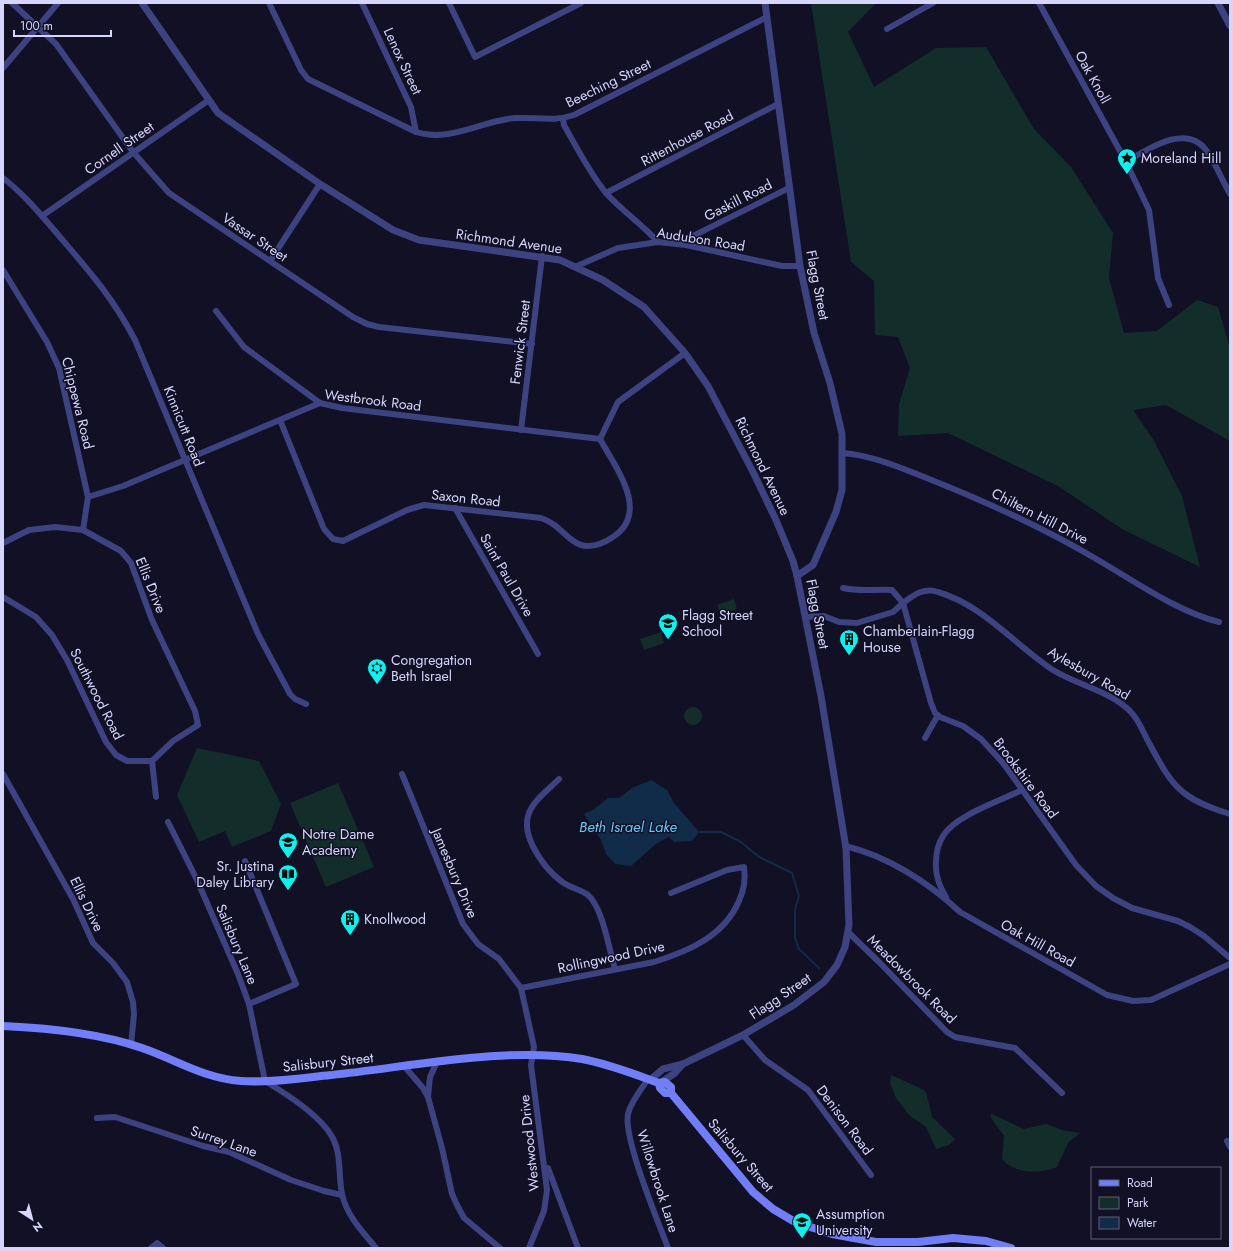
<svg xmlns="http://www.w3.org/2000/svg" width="1233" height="1251" font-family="Jost,sans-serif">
  <rect width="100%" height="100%" fill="#111025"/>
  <g fill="#132e2a">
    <path d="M811 3H876L848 32 874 87 936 48 986 47 1034 129 1071 167 1113 233 1109 278 1124 333 1157 331 1197 300 1218 307 1230 348V441L1166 405 1133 410 1153 439 1182 496 1200 567 1122 529 1058 486 948 433 898 436 899 404 910 368 898 337 875 335 874 281 851 262Z"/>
    <path d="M734 599 737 609 721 615 717 605Z"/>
    <path d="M661 632 664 643 644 650 640 639Z"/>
    <circle cx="693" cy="716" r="9"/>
    <path d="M197 748 259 761 281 804 271 831 232 847 225 831 199 842 177 795Z"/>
    <path d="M338 783 374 867 326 887 290 803Z"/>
    <path d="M891 1075 920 1088 926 1092 932 1117 955 1139 949 1145 936 1149 926 1127 909 1115 896 1098 890 1083Z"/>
    <path d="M992 1114 1024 1129 1046 1124 1062 1130 1080 1133 1068 1143 1057 1167C1041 1174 1015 1174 1002 1159L1004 1136 990 1116Z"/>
  </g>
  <path fill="#112c48" d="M651 780 667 790 674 803 699 832 692 841 674 842 669 837 657 843 631 866 615 864 606 854 601 840 584 814 593 810 608 798H619L632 788Z"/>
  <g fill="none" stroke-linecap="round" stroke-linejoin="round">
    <path stroke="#112c48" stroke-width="2" d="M699 832H721L741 842 759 857 792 873 799 896 795 910V938L799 949 819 968"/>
    <g stroke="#3d4381" stroke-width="6">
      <path d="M12 3 56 44 133 152 169 193 353 317 367 324 379 327 532 344"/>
      <path d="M269 3 301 70 308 79 416 132C450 143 483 120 516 118 536 117 554 122 574 115L767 17"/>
      <path d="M362 3 411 107 416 132"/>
      <path d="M449 3 475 57 581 3"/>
      <path d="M1039 3 1126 162 1149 210 1158 278 1169 305"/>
      <path d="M887 29 933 3"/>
      <path d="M3 68 58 3"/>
      <path d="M563 119 564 125C577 148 589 172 606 193 622 211 642 224 658 242"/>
      <path d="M1126 162C1148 149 1188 121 1208 153 1217 166 1222 180 1230 194"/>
      <path d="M3 178C25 195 42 216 60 237 90 272 113 298 135 340L258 634 290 694 295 699 306 704"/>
      <path d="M606 193 778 104"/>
      <path d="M42 216 209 100"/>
      <path d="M677 244 789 188"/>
      <path d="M270 261 320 184"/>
      <path d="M577 266 618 248 658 242 686 245 782 266H800"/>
      <path d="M3 270 47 342 59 368 88 497 83 530"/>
      <path d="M216 311 244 347 320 403"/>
      <path d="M280 420 324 529 333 539 343 541 407 510 424 505 541 518C560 524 567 541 581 545 592 548 604 543 613 537 651 512 615 467 600 439"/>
      <path d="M521 430 542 256"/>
      <path d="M600 439 618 402 685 353"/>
      <path d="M842 453C871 455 902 468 929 479 987 502 1044 528 1098 560 1134 581 1178 612 1219 622"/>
      <path d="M88 497 123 486 320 403 342 408 600 439"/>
      <path d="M455 508 538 654"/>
      <path d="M3 543 29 530 55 527 83 530 121 551 131 563 152 620 195 711 198 725 173 741 152 761H127L116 755 106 742 67 660 52 635 36 617 3 597"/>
      <path d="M843 588C860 592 875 589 892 590L903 603C914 595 924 587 938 592 983 605 1015 645 1053 670 1077 685 1108 690 1130 711 1139 720 1142 730 1148 741 1172 786 1180 799 1230 814"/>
      <path d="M805 617 824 616 839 622 857 623 893 612 903 603 931 703 935 713 940 717 963 726 981 739 1003 763 1076 865 1096 886 1113 898 1132 908 1178 921 1190 927 1204 936 1230 958"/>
      <path d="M925 738 938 715"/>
      <path d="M152 761 156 797"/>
      <path d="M3 774 73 899 93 943 113 963 127 982 133 1002 134 1014 131 1045"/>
      <path d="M402 774 463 924 478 944 499 959 521 988 534 1047 531 1065 547 1190 544 1211 529 1248"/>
      <path d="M559 779C549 789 534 800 529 813 520 836 544 868 561 881 569 888 580 889 588 895 603 908 609 950 615 969"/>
      <path d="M168 822 197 880 238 974 249 1004 265 1081C285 1093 319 1115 331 1135 342 1152 338 1175 342 1194 347 1216 362 1231 376 1248"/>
      <path d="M845 846C888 856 929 883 960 912L1107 995 1133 1001 1151 1000 1230 964"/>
      <path d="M245 861 296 984 249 1004"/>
      <path d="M946 897C939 886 935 875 936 862 936 853 938 844 943 836 956 815 1000 801 1022 790"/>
      <path d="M848 932 879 962 947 1032 955 1037 1015 1048 1062 1093"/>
      <path d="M521 988 654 962C689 951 724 936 739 901 744 890 746 879 744 867L727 870 671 893"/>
      <path d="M743 1035 765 1060 808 1090 871 1175"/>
      <path d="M404 1066 423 1088 428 1097 442 1148 452 1194 458 1207 464 1218 500 1248"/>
      <path d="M648 1079C641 1090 631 1101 628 1114 623 1138 658 1221 668 1248"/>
      <path d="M428 1097 430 1077 437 1062"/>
      <path d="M97 1118 115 1117 203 1146 229 1152 291 1180 324 1191 342 1195"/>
      <path d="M1227 1141 1230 1147"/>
      <path d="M548 1168 578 1248"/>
      <path d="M151 1248 157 1243 163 1248"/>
    </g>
    <g stroke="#3d4381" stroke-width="7">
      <path d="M142 3 218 113 320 184 393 230 419 240 560 260 603 280 644 307 685 353 708 386 753 472 776 520 793 561 797 576"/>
      <path d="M1218 3 1230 26"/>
      <path d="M650 1080 663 1069 683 1064 743 1035 794 1005 824 982 837 965 845 947 849 925 846 848 821 696 797 576 813 565 836 512 842 490V434L830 383 814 333 800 266 765 3"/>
      <path d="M660 1083 675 1073 683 1064"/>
    </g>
    <g stroke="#717ef8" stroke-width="8">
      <path d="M3 1026C49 1028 99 1033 142 1048 177 1060 203 1078 241 1081 270 1083 301 1078 331 1075 410 1067 505 1046 582 1059 609 1064 634 1074 659 1083"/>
      <path d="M671 1093H665L660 1088 659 1083 665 1082 671 1087V1093L753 1192 773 1209 795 1222 832 1234 876 1242H918L953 1238 986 1241 1011 1248"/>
    </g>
  </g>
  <defs>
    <g id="sight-pin" transform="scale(1)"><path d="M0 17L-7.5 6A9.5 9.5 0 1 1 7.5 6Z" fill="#0bf3ef" stroke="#111025"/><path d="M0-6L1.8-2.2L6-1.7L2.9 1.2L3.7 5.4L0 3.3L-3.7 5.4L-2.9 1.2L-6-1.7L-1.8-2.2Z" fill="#111"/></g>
    <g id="school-pin" transform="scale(1)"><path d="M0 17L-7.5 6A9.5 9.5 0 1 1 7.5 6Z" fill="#0bf3ef" stroke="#111025"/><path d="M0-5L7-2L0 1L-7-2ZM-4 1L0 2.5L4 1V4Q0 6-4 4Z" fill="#111"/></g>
    <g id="building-pin" transform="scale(1)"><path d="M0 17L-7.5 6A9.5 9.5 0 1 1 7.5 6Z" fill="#0bf3ef" stroke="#111025"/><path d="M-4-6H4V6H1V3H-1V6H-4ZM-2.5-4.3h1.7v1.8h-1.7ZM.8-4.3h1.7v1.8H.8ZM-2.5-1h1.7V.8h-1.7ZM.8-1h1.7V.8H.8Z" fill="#111"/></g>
    <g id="synagogue-pin" transform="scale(1)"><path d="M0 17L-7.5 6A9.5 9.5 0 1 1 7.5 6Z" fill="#0bf3ef" stroke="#111025"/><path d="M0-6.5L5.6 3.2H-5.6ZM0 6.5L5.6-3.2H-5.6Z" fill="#111"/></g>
    <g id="library-pin" transform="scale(1)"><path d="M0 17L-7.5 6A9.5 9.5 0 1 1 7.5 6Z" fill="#0bf3ef" stroke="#111025"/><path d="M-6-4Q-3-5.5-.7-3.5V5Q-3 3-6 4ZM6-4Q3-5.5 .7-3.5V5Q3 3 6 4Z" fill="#111"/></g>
    <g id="university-pin" transform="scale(1)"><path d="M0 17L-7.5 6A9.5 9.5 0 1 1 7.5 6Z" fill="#0bf3ef" stroke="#111025"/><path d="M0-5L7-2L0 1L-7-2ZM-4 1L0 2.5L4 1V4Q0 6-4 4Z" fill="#111"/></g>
  </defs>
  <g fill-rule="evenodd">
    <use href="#sight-pin" x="1127" y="158"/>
    <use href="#school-pin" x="668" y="623"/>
    <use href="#building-pin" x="849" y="639"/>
    <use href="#synagogue-pin" x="377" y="668"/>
    <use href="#school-pin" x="288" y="842"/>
    <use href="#library-pin" x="288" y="874"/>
    <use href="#building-pin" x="350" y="919"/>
    <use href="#university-pin" x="802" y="1222"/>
  </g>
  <g text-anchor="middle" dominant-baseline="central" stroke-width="3" stroke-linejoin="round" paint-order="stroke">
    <g font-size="14" fill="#d6d6fd" stroke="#111025">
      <text transform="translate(403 61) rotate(65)">Lenox Street</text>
      <text transform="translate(1093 77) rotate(61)">Oak Knoll</text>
      <text transform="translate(608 83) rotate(-26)">Beeching Street</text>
      <text transform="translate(687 138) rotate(-28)">Rittenhouse Road</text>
      <text transform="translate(119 148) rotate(-35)">Cornell Street</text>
      <text transform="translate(738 200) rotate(-27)">Gaskill Road</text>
      <text transform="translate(255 237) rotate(34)">Vassar Street</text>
      <text transform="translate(701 239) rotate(9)">Audubon Road</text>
      <text transform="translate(509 241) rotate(8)">Richmond Avenue</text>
      <text transform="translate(818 285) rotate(79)">Flagg Street</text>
      <text transform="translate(520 342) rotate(-83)">Fenwick Street</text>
      <text transform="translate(373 400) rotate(7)">Westbrook Road</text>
      <text transform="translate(78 403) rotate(76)">Chippewa Road</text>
      <text transform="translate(184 426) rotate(68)">Kinnicutt Road</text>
      <text transform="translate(763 466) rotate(64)">Richmond Avenue</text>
      <text transform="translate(466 498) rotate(6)">Saxon Road</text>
      <text transform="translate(1040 516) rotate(27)">Chiltern Hill Drive</text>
      <text transform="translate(507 575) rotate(60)">Saint Paul Drive</text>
      <text transform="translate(151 585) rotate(68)">Ellis Drive</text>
      <text transform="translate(818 614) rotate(79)">Flagg Street</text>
      <text transform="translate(1089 673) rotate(30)">Aylesbury Road</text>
      <text transform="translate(97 694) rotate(63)">Southwood Road</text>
      <text transform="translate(1026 778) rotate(53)">Brookshire Road</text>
      <text transform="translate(455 873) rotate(67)">Jamesbury Drive</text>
      <text transform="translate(87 904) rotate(64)">Ellis Drive</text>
      <text transform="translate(1038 943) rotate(29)">Oak Hill Road</text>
      <text transform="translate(237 944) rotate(67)">Salisbury Lane</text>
      <text transform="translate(611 957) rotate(-12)">Rollingwood Drive</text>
      <text transform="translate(912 979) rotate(45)">Meadowbrook Road</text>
      <text transform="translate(780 996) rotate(-34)">Flagg Street</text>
      <text transform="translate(328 1062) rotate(-6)">Salisbury Street</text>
      <text transform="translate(845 1120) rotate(53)">Denison Road</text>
      <text transform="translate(224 1141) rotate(19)">Surrey Lane</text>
      <text transform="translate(529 1143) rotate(-96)">Westwood Drive</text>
      <text transform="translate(741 1155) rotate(49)">Salisbury Street</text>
      <text transform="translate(658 1181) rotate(72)">Willowbrook Lane</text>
    </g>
    <g font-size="14" fill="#d6d6fd" stroke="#111025" text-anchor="start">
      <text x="1141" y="158">Moreland Hill</text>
      <text x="682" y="615">Flagg Street<tspan x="682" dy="16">School</tspan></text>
      <text x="863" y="631">Chamberlain-Flagg<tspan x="863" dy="16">House</tspan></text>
      <text x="391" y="660">Congregation<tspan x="391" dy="16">Beth Israel</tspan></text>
      <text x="302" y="834">Notre Dame<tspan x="302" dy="16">Academy</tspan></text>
      <text x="274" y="866" text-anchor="end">Sr. Justina<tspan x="274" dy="16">Daley Library</tspan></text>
      <text x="364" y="919">Knollwood</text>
      <text x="816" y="1214">Assumption<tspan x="816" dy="16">University</tspan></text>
    </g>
    <g font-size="15" font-style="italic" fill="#69c7f8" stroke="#111025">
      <text x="628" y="827">Beth Israel Lake</text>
    </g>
  </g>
  <rect width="1233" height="1251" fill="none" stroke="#d6d6fd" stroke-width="8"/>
  <rect x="1091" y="1167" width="130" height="72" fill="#111025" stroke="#605f7b"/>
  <rect x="1099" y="1180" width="20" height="6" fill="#717ef8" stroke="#605f7b"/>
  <text x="1127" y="1187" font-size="12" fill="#d6d6fd">Road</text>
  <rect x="1099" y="1197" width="20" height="12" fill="#132e2a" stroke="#605f7b"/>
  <text x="1127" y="1207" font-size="12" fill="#d6d6fd">Park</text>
  <rect x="1099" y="1217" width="20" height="12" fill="#112c48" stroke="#605f7b"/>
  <text x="1127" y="1227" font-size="12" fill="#d6d6fd">Water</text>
  <g transform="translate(32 1219) rotate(144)" stroke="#111025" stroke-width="3" paint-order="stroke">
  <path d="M0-3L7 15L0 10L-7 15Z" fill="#d6d6fd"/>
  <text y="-6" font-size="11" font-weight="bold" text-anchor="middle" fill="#d6d6fd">N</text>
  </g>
  <path d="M14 30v6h97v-6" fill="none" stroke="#d6d6fd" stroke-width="2"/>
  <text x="20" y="30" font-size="12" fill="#d6d6fd" stroke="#111025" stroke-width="3" paint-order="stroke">100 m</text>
</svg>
